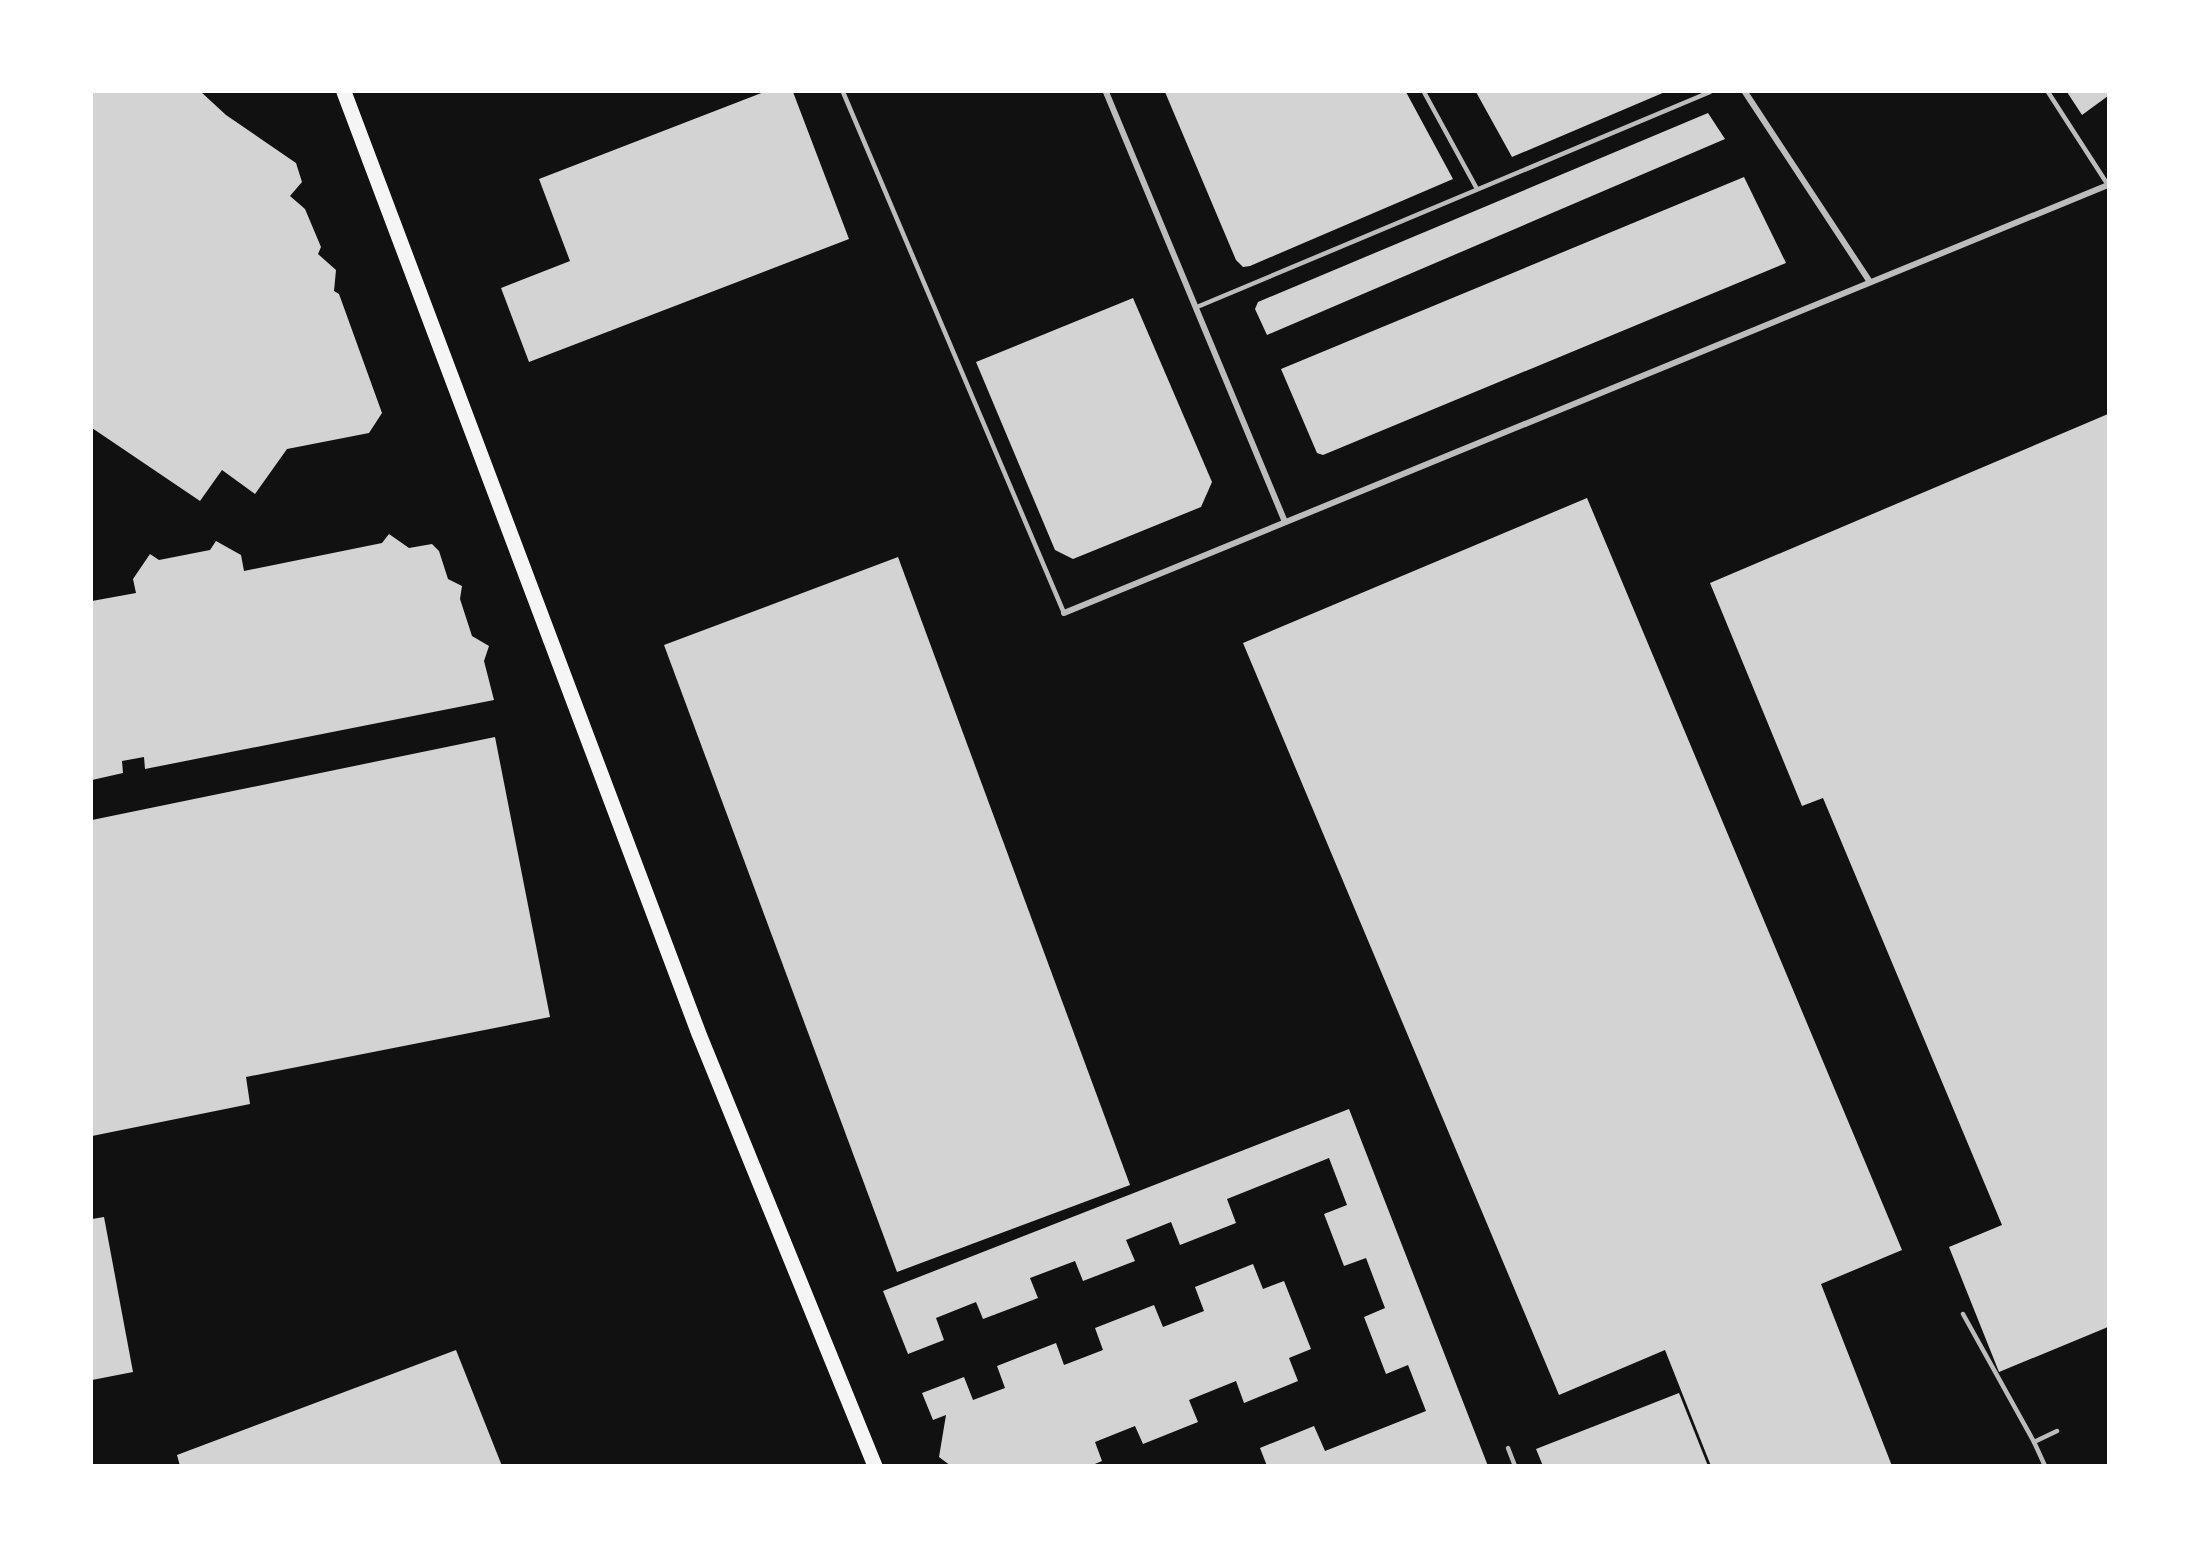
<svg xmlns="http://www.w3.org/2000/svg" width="2200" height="1557" font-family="'Open Sans',sans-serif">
  <rect width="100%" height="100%" fill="#111"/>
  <g fill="#d3d3d3">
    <path d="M92 92H201L226 115 296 163 302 182 290 196 305 209 321 247 318 254 336 270 334 291 339 294 382 413 369 433 287 449 255 494 222 470 200 501 92 428Z"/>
    <path d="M764 92H793L849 239 529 362 501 288 570 261 539 179Z"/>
    <path d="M1165 92H1406L1453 179 1250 266 1243 267 1236 260Z"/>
    <path d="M1476 92H1665L1512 157Z"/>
    <path d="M2067 92H2108V96L2082 115Z"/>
    <path d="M1708 113 1725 139 1267 335 1255 309 1258 302Z"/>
    <path d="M1744 177 1786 263 1323 455 1317 453 1281 369Z"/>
    <path d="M1133 298 1212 482 1201 507 1073 559 1055 550 976 362Z"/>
    <path d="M2108 414V1327L1999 1372 1949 1247 2002 1225 1823 798 1802 806 1710 583Z"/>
    <path d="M1587 498 1902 1250 1821 1284 1892 1466H1711L1665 1350 1559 1395 1243 643Z"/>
    <path d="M389 534 409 548 432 544 439 551 448 579 462 586 460 599 472 636 489 646 484 661 494 700 145 769 144 757 122 761 123 773 92 780V601L136 593 133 579 150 554 159 560 210 550 216 541 241 555 244 571 382 543Z"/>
    <path d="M898 557 1130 1185 897 1272 664 645Z"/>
    <path d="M495 737 550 1017 246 1077 250 1104 92 1136V820Z"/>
    <path d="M1349 1109 1488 1466H1267L1260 1448 1314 1426 1325 1451 1426 1411 1408 1365 1386 1374 1364 1317 1385 1308 1366 1258 1344 1266 1324 1214 1347 1205 1329 1158 1227 1199 1236 1223 1180 1245 1171 1222 1126 1240 1135 1261 1083 1281 1075 1261 1030 1278 1038 1298 983 1319 976 1302 936 1318 944 1340 908 1354 883 1291Z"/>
    <path d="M104 1217 133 1372 92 1380V1219Z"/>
    <path d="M1253 1264 1263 1289 1284 1281 1311 1349 1289 1358 1298 1381 1244 1403 1236 1381 1189 1400 1198 1422 1143 1444 1135 1426 1095 1442 1102 1461 1090 1466H951L939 1457 946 1415 933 1420 922 1393 964 1377 973 1400 1005 1388 997 1366 1056 1343 1064 1365 1103 1350 1095 1328 1154 1305 1163 1327 1204 1311 1195 1287Z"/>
    <path d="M456 1350 502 1466H180L177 1455Z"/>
    <path d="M1679 1393 1708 1466H1543L1536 1449Z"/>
  </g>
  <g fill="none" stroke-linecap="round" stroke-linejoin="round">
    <g stroke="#bcbcbc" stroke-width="4.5">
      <path d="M843 92 1064 613"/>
      <path d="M1424 92 1477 189"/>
      <path d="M2048 92 2108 185"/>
      <path d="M1197 307 1710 92"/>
      <path d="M1963 1314 2034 1442"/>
      <path d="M1508 1448 1515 1466"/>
      <path d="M2045 1466 2034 1442 2057 1431"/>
    </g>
    <g stroke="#bcbcbc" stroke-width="6">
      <path d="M1106 92 1285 522"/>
      <path d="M1745 92 1870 282"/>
      <path d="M1064 613 2108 185"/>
    </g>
    <path stroke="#f5f5f5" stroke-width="15" d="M344 92 699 1034 875 1466"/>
  </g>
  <rect width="2200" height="1557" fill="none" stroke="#ffffff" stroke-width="186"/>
</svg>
